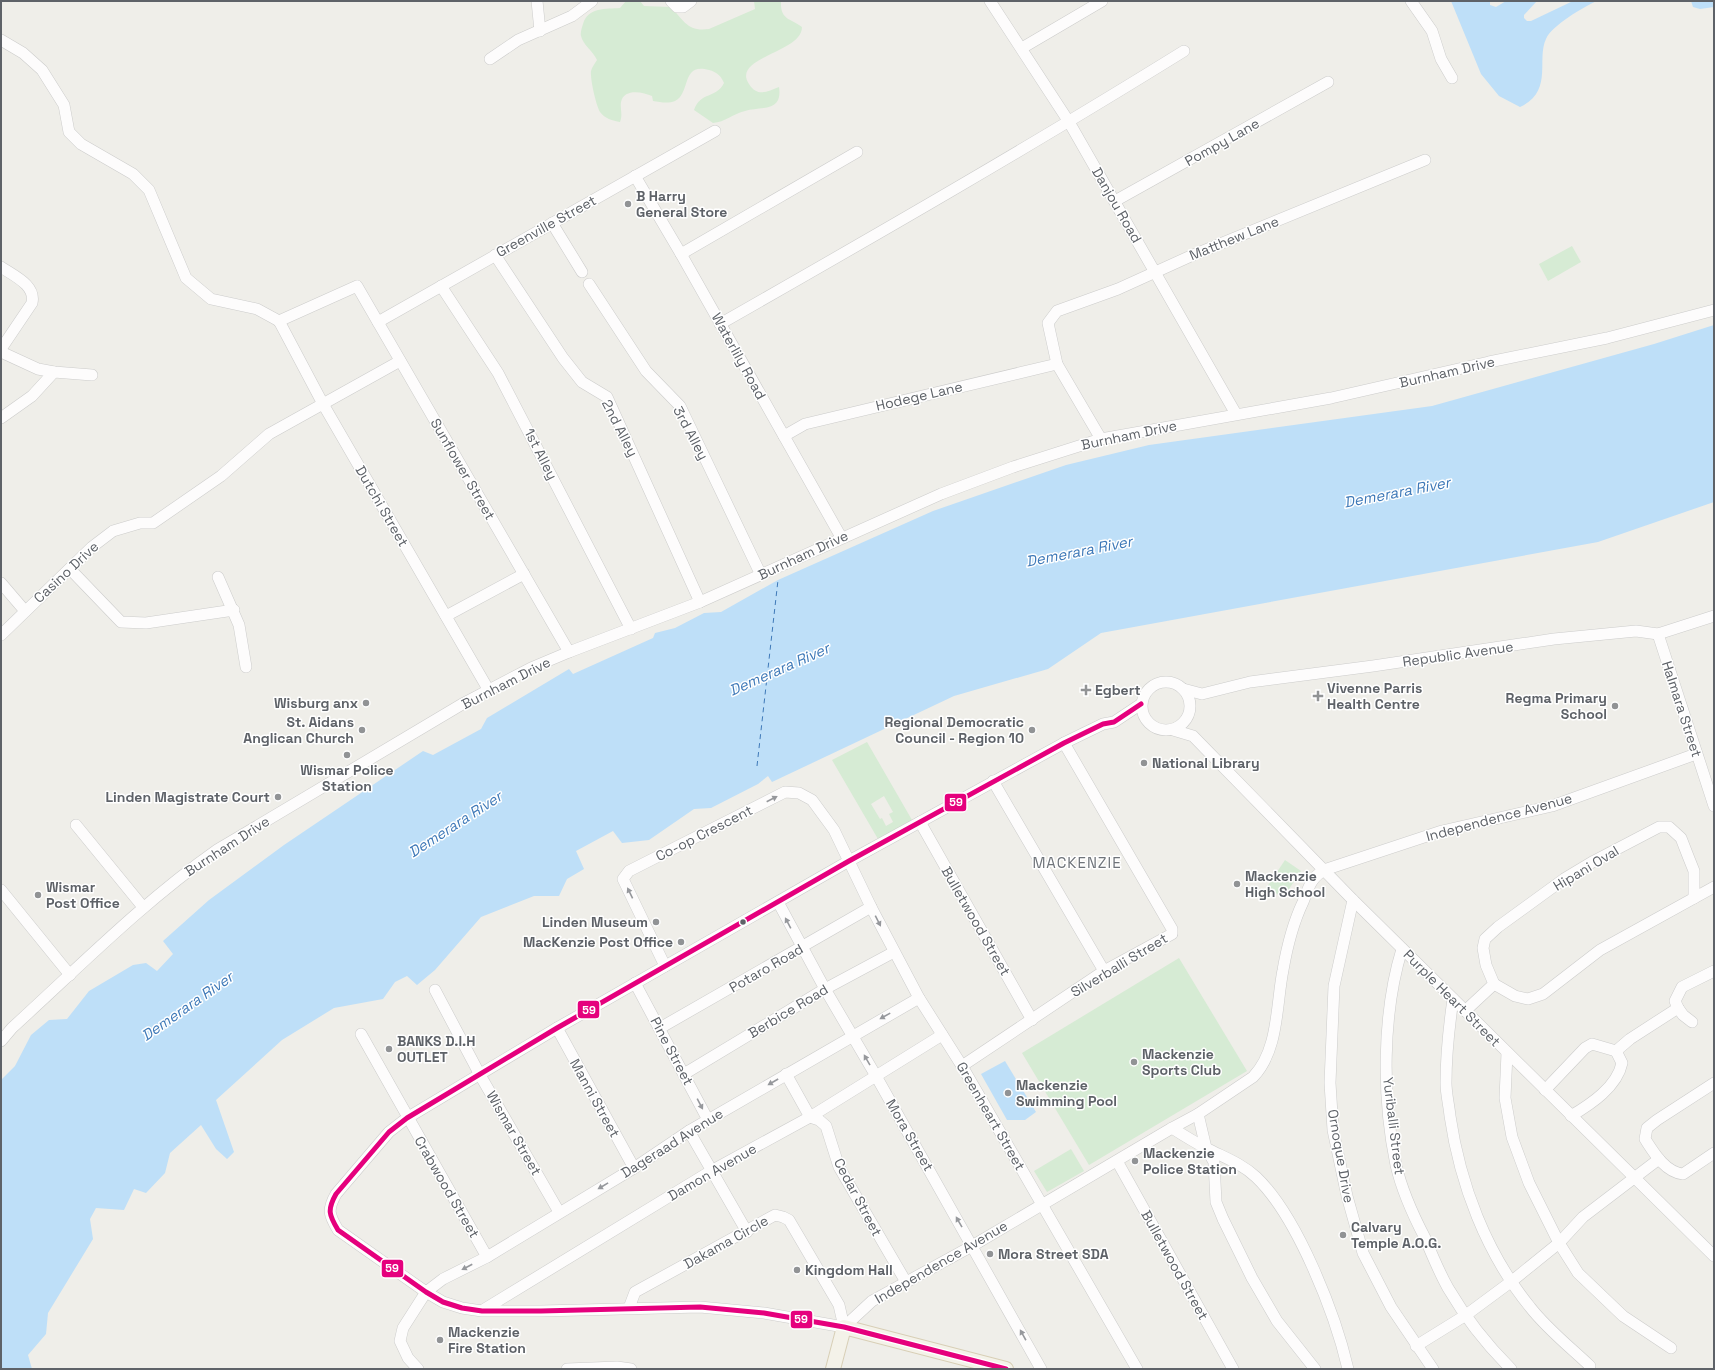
<svg xmlns="http://www.w3.org/2000/svg" width="1715" height="1370" font-family="'Space Grotesk',sans-serif">
  <rect width="100%" height="100%" fill="#efeee9"/>
  <g fill="#d6ebd4" fill-rule="evenodd">
    <path d="M626 1H640L644 6 671 7C684 21 688 32 709 29L755 9 754 1H781C780 20 790 18 802 27 802 53 731 57 749 84 758 98 768 91 779 87 783 113 760 106 745 111 733 114 725 122 713 123L694 110C701 91 716 99 724 83 721 76 717 72 709 70 681 62 691 93 675 101 668 104 660 102 653 101L652 96C643 92 624 88 621 102 620 109 623 114 620 122 613 121 604 118 600 112 596 105 590 79 591 71 592 67 595 63 597 60 593 51 583 45 581 36 580 33 582 27 583 24 588 7 606 9 620 8Z"/>
    <path d="M1572 246 1581 262 1548 281 1539 264Z"/>
    <path d="M867 742 912 820 878 839 832 760ZM884 796 893 812 889 814 893 822 886 826 882 818 880 819 871 804Z"/>
    <path d="M1285 860 1301 871 1283 898 1267 887Z"/>
    <path d="M1179 958 1247 1071 1089 1165 1022 1053Z"/>
    <path d="M1071 1149 1084 1171 1047 1192 1034 1171Z"/>
  </g>
  <g fill="#bedff8">
    <path d="M1451 1H1490V5L1496 7 1506 1H1537L1524 15V18L1527 21H1531L1573 1H1597C1585 6 1551 26 1546 39 1536 60 1554 91 1520 107L1499 96 1481 74Z"/>
    <path d="M1691 1H1714V7L1700 9 1693 7Z"/>
    <path d="M1714 325V502L1598 542 1101 633 1048 669 954 696 772 782 768 776 758 784 711 808 694 809 649 840 622 843 613 831 576 851 584 869 567 879 559 896H534L481 917 435 970 417 985 407 976 395 982 383 999 334 1008 282 1040 216 1100 234 1152 227 1159 216 1149 201 1125 170 1153 165 1173 146 1193 134 1189 124 1210 96 1208 90 1219 93 1239 48 1313 46 1334 28 1355 32 1369H1V1080L15 1066 31 1035 49 1020 67 1019 89 991 133 965 146 963 157 971 173 954 163 941 209 900 284 845 423 751 433 755 481 729 487 718 569 669 573 674 653 638 655 633 675 628 704 613 721 612 778 580 933 511 1066 465 1149 445 1432 406 1654 344Z"/>
    <path d="M1005 1061 1036 1112 1025 1120H1007L981 1074Z"/>
  </g>
  <g fill="none" stroke-linecap="round" stroke-linejoin="round">
    <path stroke="#3e79b8" stroke-width="1" stroke-dasharray="5 4" stroke-linecap="butt" d="M757 766 778 580"/>
    <g stroke="#cccccb" stroke-width="12">
      <g id="minor">
        <path d="M537 1 540 31"/>
        <path d="M671 1 677 7H683L691 1"/>
        <path d="M990 1 1069 122 1236 414"/>
        <path d="M1411 1 1432 31 1441 59 1452 78"/>
        <path d="M1 40 23 53 42 70 64 105 69 132 81 144 133 174 149 190 186 278 211 299 257 309 279 321"/>
        <path d="M1022 48 1102 1"/>
        <path d="M490 59 518 40 572 16 592 1"/>
        <path d="M635 176 681 254 841 537"/>
        <path d="M1115 201 1328 82"/>
        <path d="M552 223 582 272"/>
        <path d="M681 254 857 152"/>
        <path d="M495 255 563 358 582 382 607 397 700 602"/>
        <path d="M1 267C14 276 36 285 32 303L1 349"/>
        <path d="M589 284 646 371 680 406 761 575"/>
        <path d="M441 286 498 373 631 629"/>
        <path d="M279 321 357 286 569 652"/>
        <path d="M279 321 323 404 488 689"/>
        <path d="M378 322 715 131"/>
        <path d="M720 324C876 235 1031 146 1184 51"/>
        <path d="M1 352 38 369 54 372 92 375"/>
        <path d="M1 418 32 396 54 372"/>
        <path d="M784 436 805 424 1057 364"/>
        <path d="M1101 439 1057 364 1048 323 1057 311 1118 289 1193 255 1425 160"/>
        <path d="M70 569 121 622 146 623 234 610"/>
        <path d="M218 577 239 625 246 667"/>
        <path d="M1 583 25 611"/>
        <path d="M446 616 524 574"/>
        <path d="M1658 634 1714 806"/>
        <path d="M1 635 92 547 113 531 140 523H153L221 476 269 434 400 361"/>
        <circle cx="1166" cy="706" r="24"/>
        <path d="M1183 689 1202 694 1250 682 1373 666 1554 639 1636 631 1658 634 1714 616"/>
        <path d="M1173 730 1193 736 1353 900 1714 1256"/>
        <path d="M993 781 1104 971"/>
        <path d="M920 822 1032 1020"/>
        <path d="M76 825 143 907"/>
        <path d="M1 890 70 975"/>
        <path d="M1353 900 1334 986 1330 1083 1333 1130 1347 1196 1363 1253 1391 1307 1433 1369"/>
        <path d="M778 902 825 989 876 1076 1041 1369"/>
        <path d="M1402 949C1382 1014 1382 1098 1396 1165 1402 1191 1413 1215 1425 1238 1432 1255 1439 1272 1448 1288 1465 1317 1487 1345 1511 1369"/>
        <path d="M665 966 623 879 629 871 785 792 799 793 812 800 834 830 871 907 919 998 962 1066 1137 1369"/>
        <path d="M635 983 708 1120"/>
        <path d="M1494 984 1515 996 1528 999 1543 994 1600 950 1714 887"/>
        <path d="M435 990 480 1075 559 1212"/>
        <path d="M1453 999C1449 1027 1446 1055 1446 1083 1446 1094 1449 1105 1450 1116 1460 1184 1486 1253 1530 1307 1547 1329 1570 1347 1590 1366"/>
        <path d="M1678 1008 1683 1015 1692 1022"/>
        <path d="M1465 1011 1494 984 1486 965 1483 948 1485 939 1498 927 1564 879 1594 861 1659 827H1669L1681 838 1688 856 1694 871V898"/>
        <path d="M557 1028 634 1168"/>
        <path d="M660 1028 871 907"/>
        <path d="M361 1034 487 1257"/>
        <path d="M1 1041 12 1028C79 967 143 902 217 850L464 703 531 668 569 652 700 602 941 494 1013 467 1101 439 1331 398 1489 362 1607 338 1714 310"/>
        <path d="M1507 1053 1505 1098 1512 1137 1529 1183 1559 1243 1578 1273 1623 1316 1671 1348"/>
        <path d="M962 1066 1104 971 1172 934V929L1064 743"/>
        <path d="M684 1074 825 989 894 952"/>
        <path d="M786 1074 810 1117 819 1120 826 1126 839 1167 906 1282"/>
        <path d="M1714 1083 1657 1120 1647 1128 1645 1139C1654 1153 1665 1172 1683 1174L1714 1153"/>
        <path d="M1545 1090 1585 1048 1592 1044 1616 1051"/>
        <path d="M1198 1114 1206 1148 1214 1162 1216 1202 1223 1219 1252 1278 1277 1321 1315 1369"/>
        <path d="M1571 1116C1591 1104 1617 1087 1622 1063L1616 1051 1630 1039 1678 1008 1675 1001 1682 987 1714 971"/>
        <path d="M1172 1128C1183 1135 1194 1142 1206 1148 1223 1157 1241 1163 1256 1177 1297 1216 1335 1313 1348 1369"/>
        <path d="M689 1131 747 1232"/>
        <path d="M1117 1161 1233 1369"/>
        <path d="M629 1308 635 1292 775 1215 783 1217 789 1220 839 1305 844 1327"/>
        <path d="M483 1310 711 1171 810 1117 942 1035"/>
        <path d="M844 1327 764 1313 700 1307 541 1311H482L462 1308 443 1302 426 1292 338 1230C329 1215 327 1210 336 1194L389 1132 407 1118 557 1028 849 861 1064 743 1103 724 1114 722 1141 704"/>
        <path d="M844 1327 872 1301 972 1246 1172 1128 1198 1114 1253 1077C1279 1050 1276 1005 1283 970 1287 947 1293 923 1303 902 1309 887 1310 879 1324 870L1442 831 1552 806 1696 754"/>
        <path d="M1416 1346 1466 1315 1512 1281 1559 1243 1583 1217 1659 1159"/>
        <path d="M418 1369 408 1358 400 1341 403 1328 426 1292 443 1279 487 1257 634 1168 689 1131 919 998"/>
        <path d="M567 1369 617 1367 631 1369"/>
      </g>
    </g>
    <g stroke="#d8cfb6" stroke-width="16">
      <path id="major" d="M833 1369 844 1327 1006 1369"/>
    </g>
    <use href="#minor" stroke="#fdfcfc" stroke-width="11"/>
    <use href="#major" stroke="#f4f2e9" stroke-width="14"/>
    <g stroke="#fff" stroke-width="8">
      <path id="bus-1" d="M1006 1369 844 1327 764 1313 700 1307 541 1311H482L462 1308 443 1302 426 1292 338 1230C329 1215 327 1210 336 1194L389 1132 407 1118 557 1028 849 861 1064 743 1103 724 1114 722 1141 704"/>
    </g>
    <use href="#bus-1" stroke="#e5007d" stroke-width="5"/>
  </g>
  <defs><path id="oneway-solid" d="M-6-.8H1V-3.2L6.5 0L1 3.2V.8H-6Z"/></defs>
  <g fill="#96989c">
    <use href="#oneway-solid" transform="translate(772 799) rotate(-27)"/>
    <use href="#oneway-solid" transform="translate(630 893) rotate(-116)"/>
    <use href="#oneway-solid" transform="translate(878 921) rotate(63)"/>
    <use href="#oneway-solid" transform="translate(788 923) rotate(-118)"/>
    <use href="#oneway-solid" transform="translate(885 1016) rotate(151)"/>
    <use href="#oneway-solid" transform="translate(867 1060) rotate(-120)"/>
    <use href="#oneway-solid" transform="translate(773 1082) rotate(150)"/>
    <use href="#oneway-solid" transform="translate(700 1104) rotate(62)"/>
    <use href="#oneway-solid" transform="translate(603 1186) rotate(149)"/>
    <use href="#oneway-solid" transform="translate(959 1222) rotate(-120)"/>
    <use href="#oneway-solid" transform="translate(467 1267) rotate(152)"/>
    <use href="#oneway-solid" transform="translate(1023 1335) rotate(-119)"/>
  </g>
  <g fill="#919395" stroke="#fff" stroke-width="1.5">
    <circle cx="628" cy="204" r="4"/>
    <path d="M1084 684h4v4h4v4h-4v4h-4v-4h-4v-4h4z"/>
    <path d="M1316 690h4v4h4v4h-4v4h-4v-4h-4v-4h4z"/>
    <circle cx="366" cy="703" r="4"/>
    <circle cx="1615" cy="706" r="4"/>
    <circle cx="362" cy="730" r="4"/>
    <circle cx="1032" cy="730" r="4"/>
    <circle cx="347" cy="755" r="4"/>
    <circle cx="1144" cy="763" r="4"/>
    <circle cx="278" cy="797" r="4"/>
    <circle cx="1237" cy="884" r="4"/>
    <circle cx="38" cy="895" r="4"/>
    <circle cx="656" cy="922" r="4"/>
    <circle cx="681" cy="942" r="4"/>
    <circle cx="389" cy="1049" r="4"/>
    <circle cx="1134" cy="1062" r="4"/>
    <circle cx="1008" cy="1093" r="4"/>
    <circle cx="1135" cy="1161" r="4"/>
    <circle cx="1343" cy="1235" r="4"/>
    <circle cx="990" cy="1254" r="4"/>
    <circle cx="797" cy="1270" r="4"/>
    <circle cx="440" cy="1340" r="4"/>
  </g>
  <circle fill="#5e6268" stroke="#fff" stroke-width="1.5" cx="743" cy="922" r="3.5"/>
  <g text-anchor="middle" dominant-baseline="central" stroke-width="3" stroke-linejoin="round" paint-order="stroke">
    <g font-size="14" fill="#5e6268" stroke="#fff">
      <text transform="translate(1222 142) rotate(-29)">Pompy Lane</text>
      <text transform="translate(1117 205) rotate(60)">Danjou Road</text>
      <text transform="translate(546 226) rotate(-29)">Greenville Street</text>
      <text transform="translate(1234 238) rotate(-22)">Matthew Lane</text>
      <text transform="translate(739 356) rotate(61)">Waterlily Road</text>
      <text transform="translate(1447 372) rotate(-13)">Burnham Drive</text>
      <text transform="translate(919 396) rotate(-13)">Hodege Lane</text>
      <text transform="translate(620 428) rotate(63)">2nd Alley</text>
      <text transform="translate(691 433) rotate(62)">3rd Alley</text>
      <text transform="translate(1129 435) rotate(-12)">Burnham Drive</text>
      <text transform="translate(541 454) rotate(63)">1st Alley</text>
      <text transform="translate(463 469) rotate(60)">Sunflower Street</text>
      <text transform="translate(382 506) rotate(60)">Dutchi Street</text>
      <text transform="translate(803 555) rotate(-25)">Burnham Drive</text>
      <text transform="translate(66 572) rotate(-43)">Casino Drive</text>
      <text transform="translate(1458 654) rotate(-8)">Republic Avenue</text>
      <text transform="translate(506 683) rotate(-27)">Burnham Drive</text>
      <text transform="translate(1682 709) rotate(72)">Halmara Street</text>
      <text transform="translate(1499 817) rotate(-15)">Independence Avenue</text>
      <text transform="translate(704 833) rotate(-27)">Co-op Crescent</text>
      <text transform="translate(227 846) rotate(-33)">Burnham Drive</text>
      <text transform="translate(1586 868) rotate(-31)">Hipani Oval</text>
      <text transform="translate(976 921) rotate(60)">Bulletwood Street</text>
      <text transform="translate(1119 965) rotate(-31)">Silverballi Street</text>
      <text transform="translate(766 968) rotate(-30)">Potaro Road</text>
      <text transform="translate(1452 998) rotate(45)">Purple Heart Street</text>
      <text transform="translate(788 1011) rotate(-31)">Berbice Road</text>
      <text transform="translate(672 1051) rotate(62)">Pine Street</text>
      <text transform="translate(595 1098) rotate(61)">Manni Street</text>
      <text transform="translate(991 1116) rotate(60)">Greenheart Street</text>
      <text transform="translate(1394 1126) rotate(83)">Yuriballi Street</text>
      <text transform="translate(514 1133) rotate(60)">Wismar Street</text>
      <text transform="translate(910 1135) rotate(60)">Mora Street</text>
      <text transform="translate(672 1143) rotate(-32)">Dageraad Avenue</text>
      <text transform="translate(1341 1156) rotate(80)">Ornoque Drive</text>
      <text transform="translate(712 1172) rotate(-30)">Damon Avenue</text>
      <text transform="translate(447 1187) rotate(60)">Crabwood Street</text>
      <text transform="translate(858 1197) rotate(62)">Cedar Street</text>
      <text transform="translate(726 1242) rotate(-29)">Dakama Circle</text>
      <text transform="translate(941 1262) rotate(-30)">Independence Avenue</text>
      <text transform="translate(1175 1265) rotate(61)">Bulletwood Street</text>
    </g>
    <g font-size="14" font-weight="bold" fill="#5e6268" stroke="#fff" text-anchor="start">
      <text x="636" y="196">B Harry<tspan x="636" dy="16">General Store</tspan></text>
      <text x="1327" y="688">Vivenne Parris<tspan x="1327" dy="16">Health Centre</tspan></text>
      <text x="1095" y="690">Egbert</text>
      <text x="1607" y="698" text-anchor="end">Regma Primary<tspan x="1607" dy="16">School</tspan></text>
      <text x="358" y="703" text-anchor="end">Wisburg anx</text>
      <text x="354" y="722" text-anchor="end">St. Aidans<tspan x="354" dy="16">Anglican Church</tspan></text>
      <text x="1024" y="722" text-anchor="end">Regional Democratic<tspan x="1024" dy="16">Council - Region 10</tspan></text>
      <text x="1152" y="763">National Library</text>
      <text x="347" y="770" text-anchor="middle">Wismar Police<tspan x="347" dy="16">Station</tspan></text>
      <text x="270" y="797" text-anchor="end">Linden Magistrate Court</text>
      <text x="1245" y="876">Mackenzie<tspan x="1245" dy="16">High School</tspan></text>
      <text x="46" y="887">Wismar<tspan x="46" dy="16">Post Office</tspan></text>
      <text x="648" y="922" text-anchor="end">Linden Museum</text>
      <text x="673" y="942" text-anchor="end">MacKenzie Post Office</text>
      <text x="397" y="1041">BANKS D.I.H<tspan x="397" dy="16">OUTLET</tspan></text>
      <text x="1142" y="1054">Mackenzie<tspan x="1142" dy="16">Sports Club</tspan></text>
      <text x="1016" y="1085">Mackenzie<tspan x="1016" dy="16">Swimming Pool</tspan></text>
      <text x="1143" y="1153">Mackenzie<tspan x="1143" dy="16">Police Station</tspan></text>
      <text x="1351" y="1227">Calvary<tspan x="1351" dy="16">Temple A.O.G.</tspan></text>
      <text x="998" y="1254">Mora Street SDA</text>
      <text x="805" y="1270">Kingdom Hall</text>
      <text x="448" y="1332">Mackenzie<tspan x="448" dy="16">Fire Station</tspan></text>
    </g>
    <g font-size="15" font-style="italic" fill="#3e79b8" stroke="#fff">
      <text transform="translate(1397 492) rotate(-11)">Demerara River</text>
      <text transform="translate(1079 551) rotate(-11)">Demerara River</text>
      <text transform="translate(779 669) rotate(-24)">Demerara River</text>
      <text transform="translate(455 824) rotate(-33)">Demerara River</text>
      <text transform="translate(187 1006) rotate(-35)">Demerara River</text>
    </g>
    <g font-size="15" letter-spacing="1" fill="#6f747a" stroke="#fff">
      <text x="1077" y="862">MACKENZIE</text>
    </g>
  </g>
  <g stroke="#fff" stroke-width="1.5">
    <rect x="944" y="793" width="23" height="19" rx="4" fill="#e5007d"/>
    <rect x="577" y="1000" width="23" height="19" rx="4" fill="#e5007d"/>
    <rect x="381" y="1259" width="23" height="19" rx="4" fill="#e5007d"/>
    <rect x="790" y="1310" width="23" height="19" rx="4" fill="#e5007d"/>
  </g>
  <g font-size="11" text-anchor="middle" font-weight="bold" fill="#fff">
    <text x="956" y="806">59</text>
    <text x="589" y="1014">59</text>
    <text x="392" y="1272">59</text>
    <text x="801" y="1323">59</text>
  </g>
  <rect width="1715" height="1370" fill="none" stroke="#5e6268" stroke-width="4"/>
</svg>
